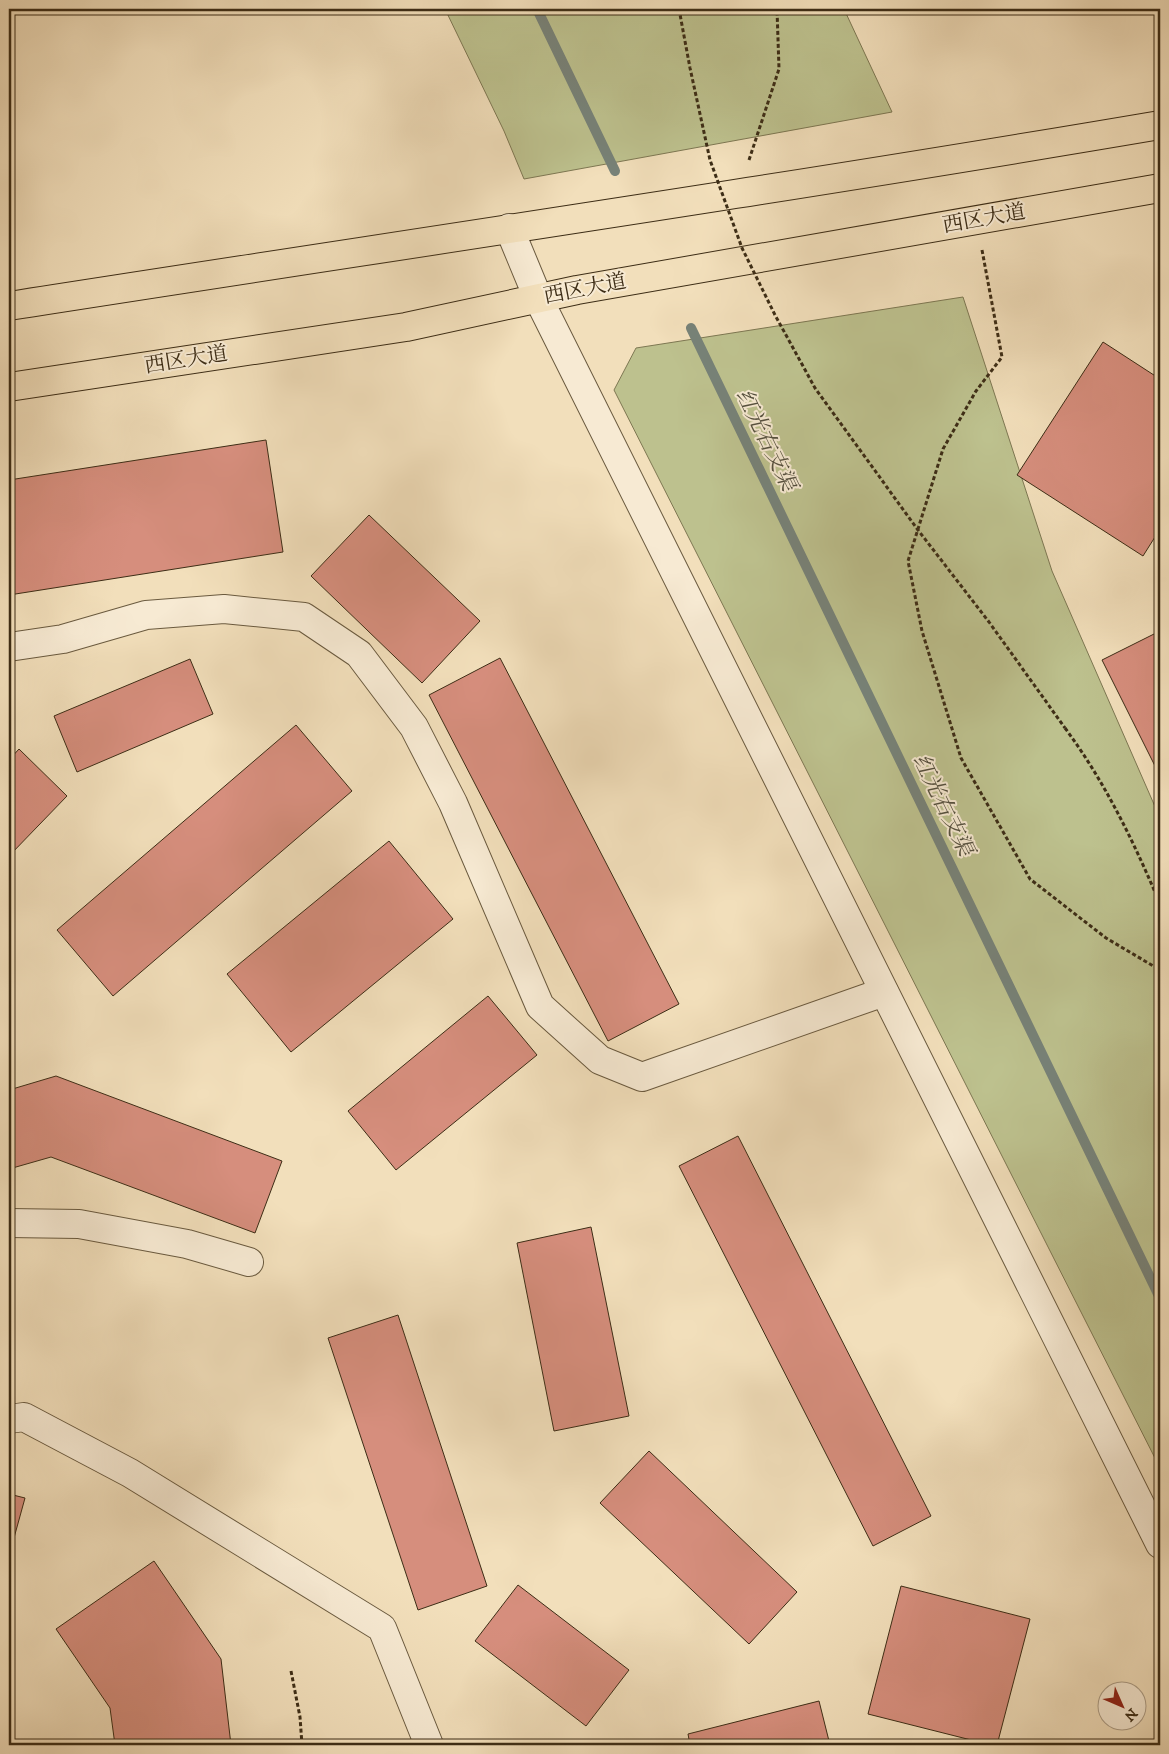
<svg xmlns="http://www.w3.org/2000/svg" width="1169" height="1754" font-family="'IM FELL DW Pica','Noto Serif SC',serif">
  <rect width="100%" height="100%" fill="#f2dfbb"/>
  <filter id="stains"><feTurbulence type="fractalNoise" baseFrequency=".004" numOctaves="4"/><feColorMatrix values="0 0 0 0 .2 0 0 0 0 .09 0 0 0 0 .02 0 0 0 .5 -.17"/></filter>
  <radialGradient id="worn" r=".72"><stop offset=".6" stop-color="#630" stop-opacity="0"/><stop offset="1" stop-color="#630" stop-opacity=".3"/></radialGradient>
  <g fill="#bdc18e" stroke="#7d7752">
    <path d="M445 9H844L892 112 524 179 504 131Z"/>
    <path d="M963 297 1052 571 1160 818V1468L614 390 636 348Z"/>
  </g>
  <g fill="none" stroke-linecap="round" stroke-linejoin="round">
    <g stroke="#778278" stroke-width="10">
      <path d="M537 9 615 171"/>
      <path d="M691 328 1160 1298"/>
    </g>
  </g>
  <g fill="#d68e7d" stroke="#3d2d16">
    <path d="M1103 342 1160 379V529L1143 556 1017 475Z"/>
    <path d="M266 440 283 552 9 595V480Z"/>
    <path d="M369 515 480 621 422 683 311 576Z"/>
    <path d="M1160 631V776L1102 660Z"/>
    <path d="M500 658 679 1004 608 1041 429 695Z"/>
    <path d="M190 659 213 714 77 772 54 716Z"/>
    <path d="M296 725 352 791 113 996 57 930Z"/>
    <path d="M19 749 67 796 9 856V760Z"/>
    <path d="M389 841 453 919 291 1052 227 974Z"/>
    <path d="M488 996 537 1055 396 1170 348 1111Z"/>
    <path d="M56 1076 282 1161 255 1233 51 1157 9 1169V1090Z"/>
    <path d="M738 1136 931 1516 873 1546 679 1166Z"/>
    <path d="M591 1227 629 1416 554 1431 517 1243Z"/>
    <path d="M398 1315 487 1586 418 1610 328 1338Z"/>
    <path d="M649 1451 797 1592 749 1644 600 1503Z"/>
    <path d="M9 1494 25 1498 9 1556Z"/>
    <path d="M154 1561 221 1659 231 1745H115L110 1708 56 1629Z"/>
    <path d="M518 1585 629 1670 586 1726 475 1641Z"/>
    <path d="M901 1586 1030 1619 997 1745H991L868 1714Z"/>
    <path d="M819 1701 830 1745H690L688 1734Z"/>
  </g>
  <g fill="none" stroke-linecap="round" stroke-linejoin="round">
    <g stroke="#6a5a3f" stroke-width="30">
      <g id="minor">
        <path d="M509 228 538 298 1160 1544"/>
        <path d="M9 647 63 639 146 615 224 609 304 617 359 654 414 727 453 803 540 1006 600 1060 642 1077 884 992"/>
        <path d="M9 1223 79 1224 187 1244 249 1262"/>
        <path d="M9 1419 24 1417 130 1473 382 1628 429 1745"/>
      </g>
    </g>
    <g stroke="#3d2d16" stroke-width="30">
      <g id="primary">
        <path d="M9 306C393 246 777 190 1160 125"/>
        <path d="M9 387 406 327 577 290 1160 188"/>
      </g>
    </g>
    <g stroke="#3d2d16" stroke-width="3" stroke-dasharray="4 2.5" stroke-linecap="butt">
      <path d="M749 160 779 69 777 9"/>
      <path d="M982 250 1002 357 976 391 943 449 908 561 922 631 961 758 1030 879 1106 938 1155 967 1160 969"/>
      <path d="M1065 728C1105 782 1134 842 1160 904"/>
      <path d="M291 1671 300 1717 302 1745"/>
    </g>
    <use href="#minor" stroke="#f7ead3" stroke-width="28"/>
    <use href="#primary" stroke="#f2dfbb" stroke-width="28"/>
    <path stroke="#3d2d16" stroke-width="3" stroke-dasharray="4 2.5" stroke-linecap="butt" d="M679 9 690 68 710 160 742 248 775 315 815 388 918 530 989 622 1065 728"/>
  </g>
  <g text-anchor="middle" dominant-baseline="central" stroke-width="4" stroke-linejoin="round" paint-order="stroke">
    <g font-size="21" fill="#3d2d16" stroke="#f7ead3">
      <text transform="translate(984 219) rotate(-10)">西区大道</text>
      <text transform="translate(585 289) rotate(-11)">西区大道</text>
      <text transform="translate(186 360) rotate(-9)">西区大道</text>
    </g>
    <g font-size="22" font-style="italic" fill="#55503f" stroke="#f7ead3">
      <text transform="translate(766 440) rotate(64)">红光右支渠</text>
      <text transform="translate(943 805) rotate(64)">红光右支渠</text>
    </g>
  </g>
  <rect width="1169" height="1754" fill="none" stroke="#f2dfbb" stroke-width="30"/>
  <rect x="10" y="10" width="1149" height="1734" fill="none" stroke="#3d2d16" stroke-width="2.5"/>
  <rect x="15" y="15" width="1139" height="1724" fill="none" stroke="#3d2d16"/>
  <g transform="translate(1122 1706) rotate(135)"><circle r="24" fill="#f7ead3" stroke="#ad9e87"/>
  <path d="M0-4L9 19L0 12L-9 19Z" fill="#8f2418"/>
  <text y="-8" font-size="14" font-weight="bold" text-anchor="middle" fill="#3d2d16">N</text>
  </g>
  <rect width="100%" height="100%" filter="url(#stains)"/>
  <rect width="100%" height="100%" fill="url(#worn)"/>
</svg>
